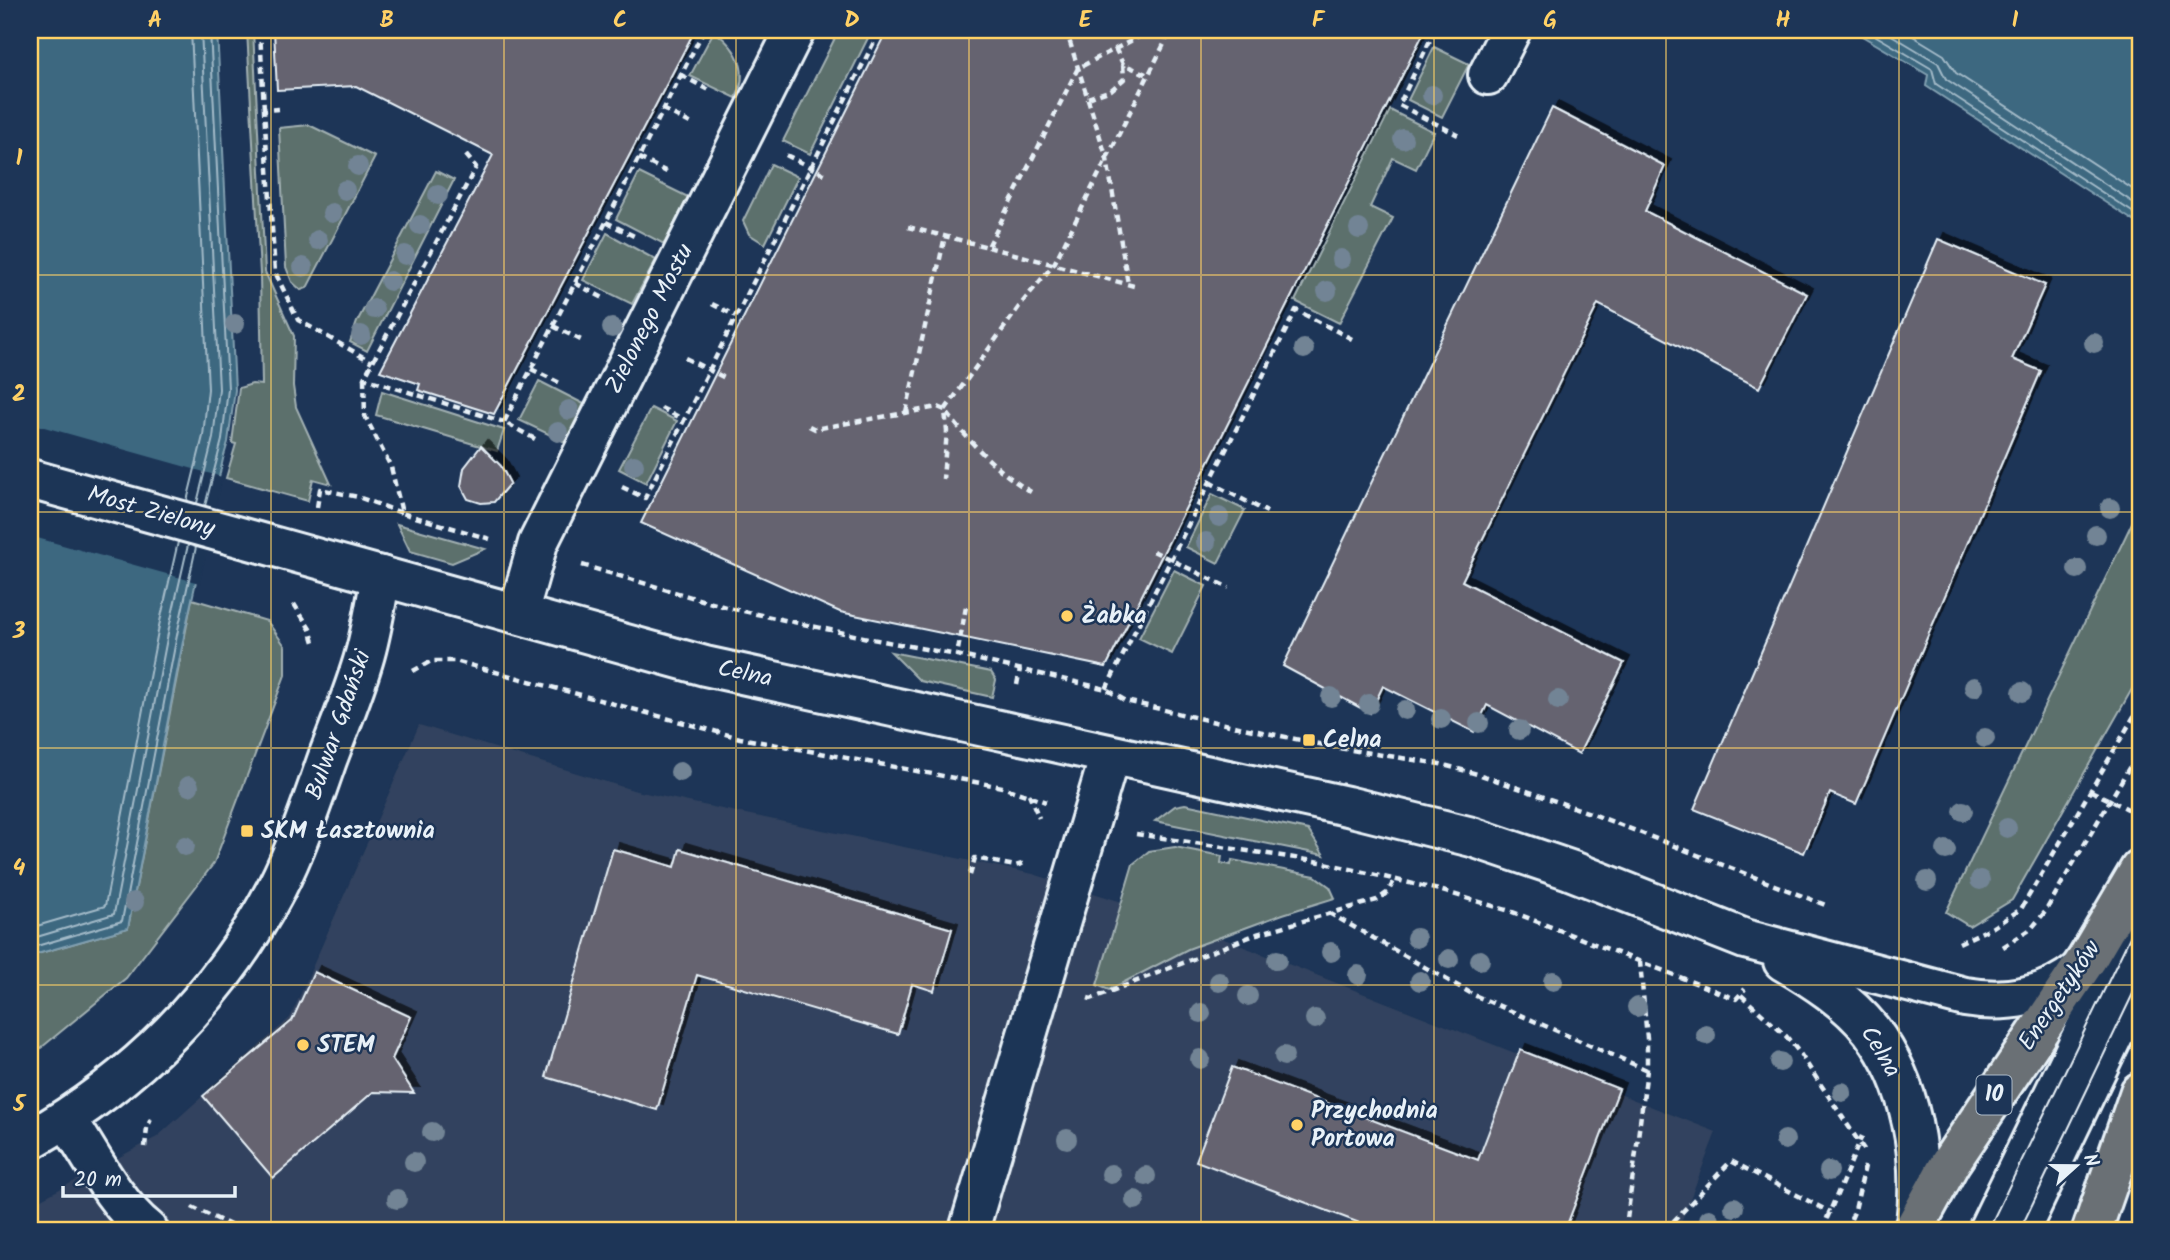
<svg xmlns="http://www.w3.org/2000/svg" width="2170" height="1260" font-family="Kalam,sans-serif">
  <defs>
    <filter id="shadow"><feDropShadow dx="6" dy="-6" stdDeviation="0" flood-color="#0009"/></filter>
  </defs>
  <rect width="100%" height="100%" fill="#1d3557"/>
  <filter id="ink" filterUnits="userSpaceOnUse"><feTurbulence type="fractalNoise" baseFrequency=".0143" numOctaves="2"/><feDisplacementMap in="SourceGraphic" scale="14" xChannelSelector="R" yChannelSelector="G"/><feConvolveMatrix kernelMatrix="1 2 1 2 8 2 1 2 1" color-interpolation-filters="sRGB"/></filter>
  <g filter="url(#ink)">
    <path fill="#33435e" d="M419 725 636 791 1033 874 1163 915 1716 1132 1678 1230H30V1205L157 1137 290 1018Z"/>
    <g fill="#5b706c" stroke="#a2b0b2" stroke-width="2">
      <path d="M247 30H253L265 272 294 336 293 386 296 407 331 484 313 479 308 501 226 478 236 444 232 443 239 388 252 384 262 385 260 274Z"/>
      <path d="M839 30H872L810 154 783 141Z"/>
      <path d="M714 31C737 48 750 70 736 98L690 76Z"/>
      <path d="M1434 47 1469 64 1442 117 1408 100Z"/>
      <path d="M1390 110 1434 132 1416 169 1393 158 1370 207 1393 218 1339 323 1295 301Z"/>
      <path d="M309 125 375 157 307 288 301 290 292 282 286 267 279 128Z"/>
      <path d="M771 164 798 177 765 244 749 234 743 221Z"/>
      <path d="M436 171 454 180 367 351 350 342 357 322Z"/>
      <path d="M639 173 688 197 664 244 616 219Z"/>
      <path d="M607 233 656 260 632 304 583 280Z"/>
      <path d="M539 381 584 404 565 442 519 420Z"/>
      <path d="M382 391 504 430 497 451 376 415Z"/>
      <path d="M651 408 677 421 646 483 619 469Z"/>
      <path d="M1212 494 1245 510 1218 563 1186 547Z"/>
      <path d="M2140 506V675L2012 900 1969 926 1946 912Z"/>
      <path d="M397 524 485 549 452 563 410 551Z"/>
      <path d="M1174 570 1206 586 1172 654 1139 638Z"/>
      <path d="M192 599 267 621 285 646V675L214 863 126 978 30 1057V956L128 928Z"/>
      <path d="M891 652 991 672 996 680 992 697 920 681Z"/>
      <path d="M1185 804 1308 830 1324 855 1155 821 1175 806Z"/>
      <path d="M1175 847 1222 856 1221 863 1231 865 1232 860 1315 876 1330 887 1335 898 1283 914 1188 949 1109 990 1097 985 1133 864 1149 851Z"/>
    </g>
    <g fill="#3c6880" stroke="#819fb0" stroke-width="2">
      <path d="M30 30H217L235 390 228 442 223 459 185 631 128 928 30 956Z"/>
      <path d="M1852 30H2140V225L1926 86 1928 75Z"/>
    </g>
    <path fill="#1d3557" d="M30 423 222 477 199 583 30 536Z"/>
    <g fill="none" stroke-linecap="round" stroke-linejoin="round">
      <g stroke="#a3bac8" stroke-width="2">
        <path d="M1866 30 1932 69 1936 84 2140 217"/>
        <path d="M1883 30 1938 63 1946 79 2140 207"/>
        <path d="M1903 30 1944 55 1956 73 2140 194"/>
        <path d="M187 501 203 436 208 389 191 30"/>
        <path d="M197 503 213 438 219 389 201 30"/>
        <path d="M205 506 222 440 228 389 210 30"/>
        <path d="M30 928 105 906 159 626 178 542"/>
        <path d="M30 939 114 914 169 628 188 545"/>
        <path d="M30 948 122 921 178 630 196 547"/>
      </g>
    </g>
    <g fill="#656370" stroke="#e8f1f8" stroke-width="2" filter="url(#shadow)">
      <path d="M274 30H695L494 414 418 390 420 384 380 371 493 155 356 86 277 90Z"/>
      <path d="M887 30H1425L1106 667 840 612 641 523Z"/>
      <path d="M1552 108 1665 166 1645 211 1807 294 1759 388 1598 304 1462 581 1624 663 1579 754 1487 705 1474 732 1383 686 1370 713 1283 666Z"/>
      <path d="M1938 239 2045 285 2012 359 2041 371 1856 804 1830 793 1804 853 1694 809Z"/>
      <path d="M481 446 501 466 510 483 494 502 481 503 468 499 461 486 464 468Z"/>
      <path d="M613 849 675 867 680 849 952 929 934 991 912 984 898 1034 697 975 657 1110 546 1077Z"/>
      <path d="M314 972 411 1017 392 1059 414 1093 373 1092 273 1178 203 1096 292 1021Z"/>
      <path d="M1520 1050 1619 1089 1565 1230H1378L1196 1161 1232 1067 1478 1160Z"/>
    </g>
    <g fill="none" stroke-linecap="round" stroke-linejoin="round">
      <g stroke="#e8f1f8" stroke-width="44">
        <g id="minor">
          <path d="M1488 75 1511 30"/>
          <path d="M30 479 705 666 1347 806 1472 837 1570 870 1745 939 1965 997C2006 1004 2047 997 2080 970"/>
          <path d="M518 614 538 543 795 30"/>
          <path d="M1783 961C1814 979 1848 1001 1871 1030 1912 1084 1924 1157 1916 1224"/>
          <path d="M67 1119C90 1154 115 1204 148 1230"/>
          <path d="M30 1140C134 1081 220 996 276 889 297 848 312 803 327 760 340 725 355 690 365 654 372 629 376 603 381 576"/>
          <path d="M969 1230 1110 755"/>
          <path d="M1988 1230 2140 916"/>
          <path d="M2020 1230 2140 979"/>
        </g>
      </g>
      <g stroke="#e8f1f8" stroke-width="44">
        <g id="major">
          <path d="M1913 1230 1950 1163 2087 959 2140 869"/>
          <path d="M2092 1230 2140 1092"/>
        </g>
      </g>
      <g stroke="#e8f1f8" stroke-width="4.5" stroke-dasharray="7 5" stroke-linecap="butt">
        <path d="M260 30 264 110"/>
        <path d="M1066 30 1107 159 1128 284"/>
        <path d="M1435 30 1399 105 1458 135"/>
        <path d="M1115 48 1123 64 1148 75"/>
        <path d="M681 75 711 91"/>
        <path d="M1088 98 1111 90 1124 79 1123 64"/>
        <path d="M279 109 264 110 275 272 298 320 372 362"/>
        <path d="M663 109 694 125"/>
        <path d="M466 155 476 167 364 378 504 422"/>
        <path d="M786 155 826 175"/>
        <path d="M639 158 669 173"/>
        <path d="M606 222 636 237"/>
        <path d="M908 227 988 247 1078 68 1152 30"/>
        <path d="M988 247 1134 286"/>
        <path d="M575 283 605 299"/>
        <path d="M712 304 736 316"/>
        <path d="M553 326 583 341"/>
        <path d="M685 358 725 378"/>
        <path d="M531 369 562 384"/>
        <path d="M364 378 365 416 391 467 402 513 490 539"/>
        <path d="M661 408 685 420"/>
        <path d="M906 412 945 236"/>
        <path d="M809 426 815 429 938 407 945 410 947 431 943 479"/>
        <path d="M535 439 504 422 704 30"/>
        <path d="M1209 482 1267 512"/>
        <path d="M622 487 645 498 880 30"/>
        <path d="M1031 492C998 472 968 441 945 410L1021 304 1054 264 1171 30"/>
        <path d="M317 507 320 489 358 497 402 513"/>
        <path d="M1153 551 1229 588"/>
        <path d="M582 565 729 608 872 639 957 655"/>
        <path d="M294 604 310 629 314 642"/>
        <path d="M966 607 957 655 1106 689 1126 701 1215 722 1338 748 1440 764 1481 775 1590 813 1828 906"/>
        <path d="M413 671 431 661H455L740 738 1002 787 1046 802"/>
        <path d="M1017 685 1020 669"/>
        <path d="M1106 689 1296 310 1354 340"/>
        <path d="M2091 791 2136 813"/>
        <path d="M1029 794 1039 818"/>
        <path d="M1136 834 1321 862 1439 890 1510 911 1736 999 1745 989"/>
        <path d="M970 875 975 858 1015 866 1025 863"/>
        <path d="M1329 913 1474 995 1647 1070"/>
        <path d="M1959 943 1993 927 2021 909 2140 706"/>
        <path d="M2003 947 2031 929 2045 912 2140 749"/>
        <path d="M1741 995 1786 1036 1799 1052 1865 1151"/>
        <path d="M1088 998 1091 999 1257 934 1377 900 1388 892 1395 879"/>
        <path d="M145 1147 147 1128 151 1119"/>
        <path d="M192 1207 241 1230"/>
        <path d="M1628 1230 1627 1219 1647 1070V1038L1640 962"/>
        <path d="M1665 1230 1731 1161 1830 1212"/>
        <path d="M1822 1230 1862 1136"/>
        <path d="M1846 1230 1855 1210 1865 1166"/>
      </g>
      <use href="#minor" stroke="#1d3557" stroke-width="38"/>
      <use href="#major" stroke="#6a7074" stroke-width="38"/>
      <g stroke="#e8f1f8" stroke-width="2">
        <path d="M1988 1230 2140 916"/>
        <path d="M2020 1230 2140 979"/>
      </g>
    </g>
    <g fill="#728495">
      <circle cx="1432" cy="95" r="10"/>
      <circle cx="1403" cy="139" r="10"/>
      <circle cx="358" cy="166" r="10"/>
      <circle cx="345" cy="190" r="10"/>
      <circle cx="438" cy="195" r="10"/>
      <circle cx="332" cy="213" r="10"/>
      <circle cx="420" cy="225" r="10"/>
      <circle cx="1359" cy="229" r="10"/>
      <circle cx="318" cy="240" r="10"/>
      <circle cx="405" cy="255" r="10"/>
      <circle cx="1341" cy="259" r="10"/>
      <circle cx="303" cy="267" r="10"/>
      <circle cx="390" cy="281" r="10"/>
      <circle cx="1327" cy="291" r="10"/>
      <circle cx="374" cy="309" r="10"/>
      <circle cx="235" cy="324" r="10"/>
      <circle cx="612" cy="328" r="10"/>
      <circle cx="361" cy="335" r="10"/>
      <circle cx="2094" cy="343" r="10"/>
      <circle cx="1304" cy="349" r="10"/>
      <circle cx="569" cy="410" r="10"/>
      <circle cx="558" cy="432" r="10"/>
      <circle cx="634" cy="465" r="10"/>
      <circle cx="2110" cy="508" r="10"/>
      <circle cx="1219" cy="517" r="10"/>
      <circle cx="2096" cy="535" r="10"/>
      <circle cx="1206" cy="542" r="10"/>
      <circle cx="2077" cy="569" r="10"/>
      <circle cx="1974" cy="687" r="10"/>
      <circle cx="2022" cy="692" r="10"/>
      <circle cx="1331" cy="697" r="10"/>
      <circle cx="1558" cy="700" r="10"/>
      <circle cx="1369" cy="704" r="10"/>
      <circle cx="1405" cy="710" r="10"/>
      <circle cx="1441" cy="719" r="10"/>
      <circle cx="1479" cy="723" r="10"/>
      <circle cx="1519" cy="730" r="10"/>
      <circle cx="1985" cy="738" r="10"/>
      <circle cx="680" cy="772" r="10"/>
      <circle cx="189" cy="786" r="10"/>
      <circle cx="1963" cy="811" r="10"/>
      <circle cx="2007" cy="828" r="10"/>
      <circle cx="185" cy="846" r="10"/>
      <circle cx="1946" cy="850" r="10"/>
      <circle cx="1980" cy="880" r="10"/>
      <circle cx="1927" cy="881" r="10"/>
      <circle cx="134" cy="902" r="10"/>
      <circle cx="1416" cy="938" r="10"/>
      <circle cx="1331" cy="952" r="10"/>
      <circle cx="1449" cy="959" r="10"/>
      <circle cx="1277" cy="960" r="10"/>
      <circle cx="1480" cy="960" r="10"/>
      <circle cx="1358" cy="975" r="10"/>
      <circle cx="1420" cy="981" r="10"/>
      <circle cx="1553" cy="981" r="10"/>
      <circle cx="1219" cy="982" r="10"/>
      <circle cx="1248" cy="996" r="10"/>
      <circle cx="1637" cy="1007" r="10"/>
      <circle cx="1201" cy="1013" r="10"/>
      <circle cx="1315" cy="1019" r="10"/>
      <circle cx="1706" cy="1035" r="10"/>
      <circle cx="1284" cy="1056" r="10"/>
      <circle cx="1200" cy="1059" r="10"/>
      <circle cx="1780" cy="1062" r="10"/>
      <circle cx="1842" cy="1092" r="10"/>
      <circle cx="432" cy="1132" r="10"/>
      <circle cx="1067" cy="1139" r="10"/>
      <circle cx="1785" cy="1140" r="10"/>
      <circle cx="414" cy="1162" r="10"/>
      <circle cx="1829" cy="1171" r="10"/>
      <circle cx="1111" cy="1174" r="10"/>
      <circle cx="1146" cy="1176" r="10"/>
      <circle cx="397" cy="1199" r="10"/>
      <circle cx="1135" cy="1200" r="10"/>
      <circle cx="1734" cy="1207" r="10"/>
      <circle cx="1709" cy="1219" r="10"/>
    </g>
  </g>
  <path fill="none" stroke="#ffd166" stroke-width="2" stroke-opacity="0.55" d="M271 30V1230M504 30V1230M736 30V1230M969 30V1230M1201 30V1230M1434 30V1230M1666 30V1230M1899 30V1230M30 275H2140M30 512H2140M30 748H2140M30 985H2140"/>
  <g fill="#ffd166" stroke="#1d3557" stroke-width="2.5">
    <circle cx="1067" cy="616" r="7"/>
    <rect x="1302" y="733" width="14" height="14" rx="3.5"/>
    <rect x="240" y="824" width="14" height="14" rx="3.5"/>
    <circle cx="303" cy="1045" r="7"/>
    <circle cx="1297" cy="1125" r="7"/>
  </g>
  <g text-anchor="middle" dominant-baseline="central" stroke-width="5" stroke-linejoin="round" paint-order="stroke">
    <rect fill="#1d3557" stroke="#abb9c8" stroke-width="2" x="1976.5" y="1075.5" width="35" height="39" rx="5"/>
    <g font-size="23" font-weight="bold" fill="#e8f1f8">
      <text x="1994" y="1095">10</text>
    </g>
    <g font-size="24" fill="#e8f1f8" stroke="#1d3557">
      <text transform="translate(650 319) rotate(-63)">Zielonego Mostu</text>
      <text transform="translate(151 512) rotate(16)">Most Zielony</text>
      <text transform="translate(745 674) rotate(12)">Celna</text>
      <text transform="translate(339 725) rotate(-71)">Bulwar Gdański</text>
      <text transform="translate(2060 996) rotate(-56)">Energetyków</text>
      <text transform="translate(1880 1052) rotate(59)">Celna</text>
    </g>
    <g font-size="24" font-weight="bold" fill="#e8f1f8" stroke="#1d3557" text-anchor="start">
      <text x="1081" y="616">Żabka</text>
      <text x="1323" y="740">Celna</text>
      <text x="261" y="831">SKM Łasztownia</text>
      <text x="317" y="1045">STEM</text>
      <text x="1311" y="1111">Przychodnia<tspan x="1311" dy="28">Portowa</tspan></text>
    </g>
  </g>
  <rect width="2170" height="1260" fill="none" stroke="#1d3557" stroke-width="77"/>
  <g transform="translate(2076 1166) rotate(69)" stroke="#1d3557" stroke-width="5" paint-order="stroke">
  <path d="M0-5L12 26L0 18L-12 26Z" fill="#e8f1f8"/>
  <text y="-10" font-size="19" font-weight="bold" text-anchor="middle" fill="#e8f1f8">N</text>
  </g>
  <path d="M63 1186v10h172v-10" fill="none" stroke="#e8f1f8" stroke-width="3.5"/>
  <text x="74" y="1186" font-size="21" fill="#e8f1f8" stroke="#1d3557" stroke-width="5" paint-order="stroke">20 m</text>
  <rect x="38" y="38" width="2094" height="1184" fill="none" stroke="#ffd166" stroke-width="2.5"/>
  <g font-size="23" text-anchor="middle" font-weight="bold" fill="#ffd166">
    <text x="155" y="27">A</text>
    <text x="387" y="27">B</text>
    <text x="620" y="27">C</text>
    <text x="852" y="27">D</text>
    <text x="1085" y="27">E</text>
    <text x="1318" y="27">F</text>
    <text x="1550" y="27">G</text>
    <text x="1783" y="27">H</text>
    <text x="2015" y="27">I</text>
    <text x="19" y="165">1</text>
    <text x="19" y="401">2</text>
    <text x="19" y="638">3</text>
    <text x="19" y="875">4</text>
    <text x="19" y="1111">5</text>
  </g>
</svg>
